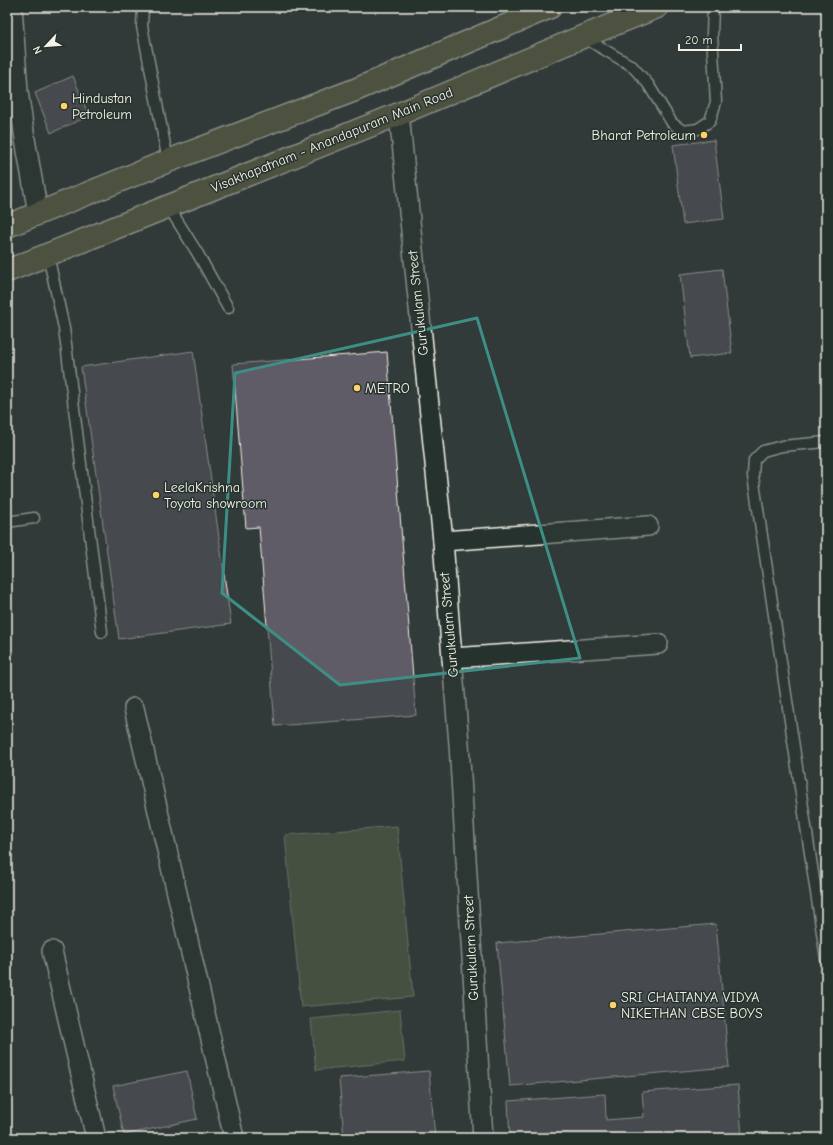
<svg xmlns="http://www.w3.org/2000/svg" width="833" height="1145" font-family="'Comic Neue',sans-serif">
  <rect width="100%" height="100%" fill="#313b39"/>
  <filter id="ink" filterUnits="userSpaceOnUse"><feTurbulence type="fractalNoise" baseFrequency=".025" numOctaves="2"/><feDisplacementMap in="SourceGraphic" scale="8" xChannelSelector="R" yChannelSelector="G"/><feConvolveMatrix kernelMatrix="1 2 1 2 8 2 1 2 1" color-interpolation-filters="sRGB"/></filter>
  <g filter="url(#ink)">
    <g fill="#5e6c4d" stroke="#a9ae9a">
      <path d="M397 826 413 997 301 1007 285 835Z"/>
      <path d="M400 1010 405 1061 316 1070 311 1019Z"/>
    </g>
    <g fill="#5e5c67" stroke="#f4f1e8">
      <path d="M73 76 89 116 51 133 35 93Z"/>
      <path d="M714 140 724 219 683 224 673 145Z"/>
      <path d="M722 269 732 353 690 358 680 274Z"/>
      <path d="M193 351 231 624 119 639 81 367Z"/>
      <path d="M387 352 416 715 275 726 259 527 246 528 233 364Z"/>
      <path d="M716 924 729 1067 510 1086 497 943Z"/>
      <path d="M187 1071 197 1119 124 1135 113 1086Z"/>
      <path d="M429 1071 435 1138H344L339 1078Z"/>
      <path d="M738 1085 742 1138H510L508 1101 605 1094 606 1120 644 1117 642 1092Z"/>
    </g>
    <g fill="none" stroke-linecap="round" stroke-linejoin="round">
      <g stroke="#f4f1e8" stroke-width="13">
        <g id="service">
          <path d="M143 7 142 26 168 161"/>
          <path d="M583 37 632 66 648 84 672 123 683 131 698 129 710 121 716 102 712 34 713 7"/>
          <path d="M168 206 198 254 228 308"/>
          <path d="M48 255 64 328 102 632"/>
          <path d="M826 442 782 446 763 451 754 460 753 476 826 959"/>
          <path d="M7 522 34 518"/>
        </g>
      </g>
      <g stroke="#f4f1e8" stroke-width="22">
        <g id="minor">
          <path d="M12 7 18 91 25 139 38 213"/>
          <path d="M399 114 443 541 452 658 459 744 483 1138"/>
          <path d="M443 541 648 526"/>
          <path d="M452 658 658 644"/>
          <path d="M134 708 234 1138"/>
          <path d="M52 951 96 1138"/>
        </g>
      </g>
      <g stroke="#f4f1e8" stroke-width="25">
        <g id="primary">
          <path d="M7 226 168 161 355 90 550 7"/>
          <path d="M7 271 399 114 582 37 657 7"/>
        </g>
      </g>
      <use href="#service" stroke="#26332d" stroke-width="10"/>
      <use href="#minor" stroke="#26332d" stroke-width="19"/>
      <use href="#primary" stroke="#70704a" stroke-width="22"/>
    </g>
  </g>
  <path d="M0 0H833V1145H0ZM477 318 580 658 340 685 222 593 235 373Z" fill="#313b39" fill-opacity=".55" fill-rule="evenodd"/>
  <path fill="none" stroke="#3d8f86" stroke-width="3" stroke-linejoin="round" d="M477 318 580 658 340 685 222 593 235 373Z"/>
  <g fill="#ffd166" stroke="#26332d" stroke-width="1.5">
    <circle cx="64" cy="106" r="4"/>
    <circle cx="704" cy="135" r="4"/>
    <circle cx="357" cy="388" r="4"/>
    <circle cx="156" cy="495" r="4"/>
    <circle cx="613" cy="1005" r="4"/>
  </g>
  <g text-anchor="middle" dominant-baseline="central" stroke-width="3" stroke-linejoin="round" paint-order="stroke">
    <g font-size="14" fill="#f4f1e8" stroke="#26332d" text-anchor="start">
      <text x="72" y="98">Hindustan<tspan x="72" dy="16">Petroleum</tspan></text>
      <text x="696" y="135" text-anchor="end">Bharat Petroleum</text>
      <text x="365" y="388">METRO</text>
      <text x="164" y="487">LeelaKrishna<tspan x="164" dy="16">Toyota showroom</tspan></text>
      <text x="621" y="997">SRI CHAITANYA VIDYA<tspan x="621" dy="16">NIKETHAN CBSE BOYS</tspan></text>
    </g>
    <g font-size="14" fill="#f4f1e8" stroke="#26332d">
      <text transform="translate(332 140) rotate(-22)">Visakhapatnam - Anandapuram Main Road</text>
      <text transform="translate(418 303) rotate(-96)">Gurukulam Street</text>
      <text transform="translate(449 625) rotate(-95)">Gurukulam Street</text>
      <text transform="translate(471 948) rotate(-93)">Gurukulam Street</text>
    </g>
  </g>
  <rect width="833" height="1145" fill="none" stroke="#26332d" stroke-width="24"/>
  <rect x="12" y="12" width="809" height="1121" fill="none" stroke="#f4f1e8" stroke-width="1.5" filter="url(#ink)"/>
  <g transform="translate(46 46) rotate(244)" stroke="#26332d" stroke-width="3" paint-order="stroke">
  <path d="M0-3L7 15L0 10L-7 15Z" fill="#f4f1e8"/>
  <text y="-6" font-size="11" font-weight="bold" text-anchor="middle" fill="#f4f1e8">N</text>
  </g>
  <path d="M679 44v6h62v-6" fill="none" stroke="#f4f1e8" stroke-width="2"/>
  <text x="685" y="44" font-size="12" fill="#f4f1e8" stroke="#26332d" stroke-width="3" paint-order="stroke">20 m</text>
</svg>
